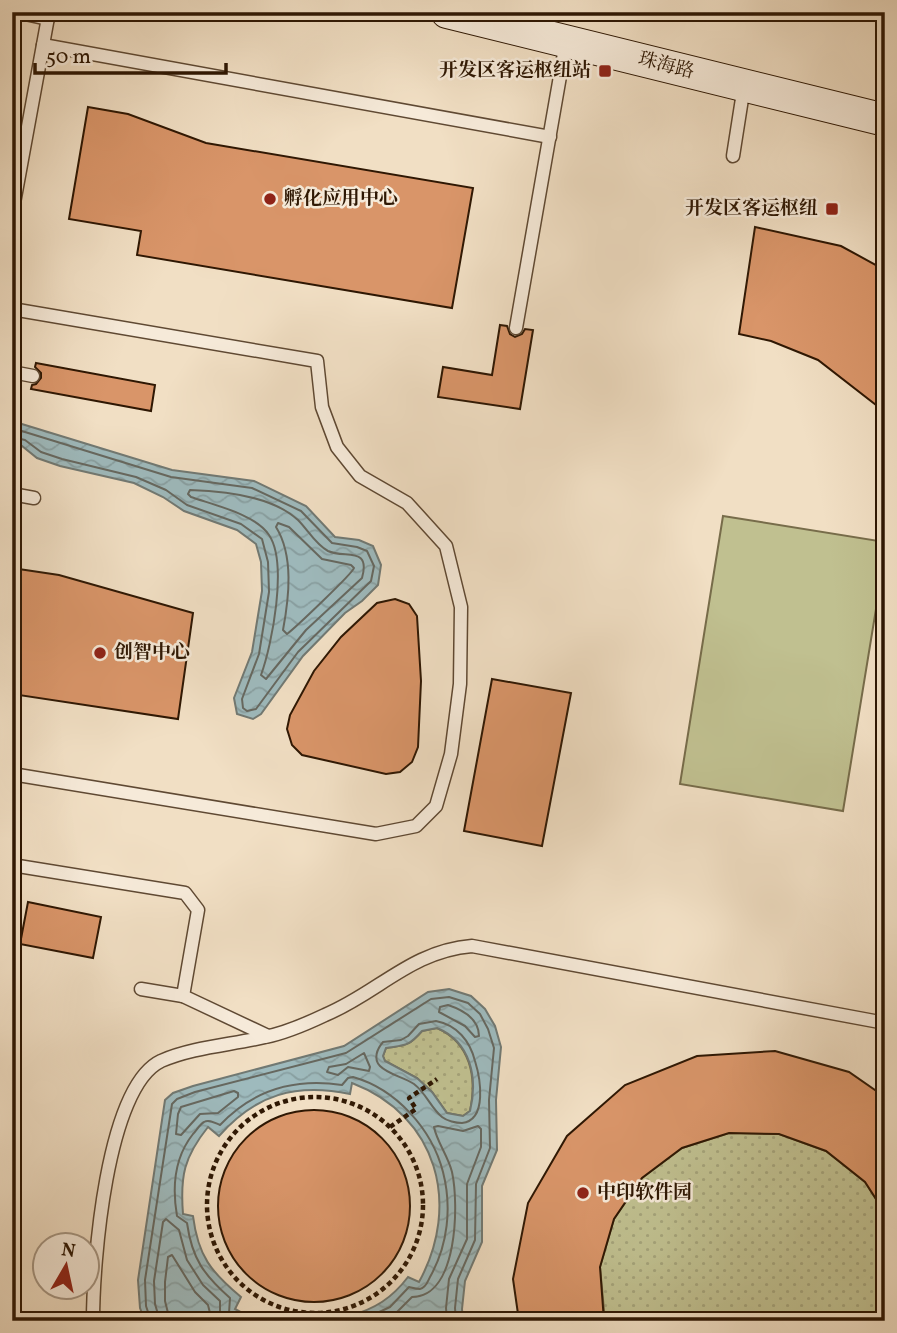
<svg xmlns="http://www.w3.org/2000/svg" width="897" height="1333" font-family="Vollkorn,'Noto Serif SC',serif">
  <defs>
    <pattern id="park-dots" width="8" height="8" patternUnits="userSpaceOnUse" patternTransform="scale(1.75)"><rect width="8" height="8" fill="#c0c090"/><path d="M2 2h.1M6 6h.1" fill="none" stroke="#a5a47b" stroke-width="1.8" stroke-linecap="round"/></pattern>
    <pattern id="water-waves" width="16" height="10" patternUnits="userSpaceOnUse" patternTransform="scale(1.75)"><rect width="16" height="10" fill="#9ebabd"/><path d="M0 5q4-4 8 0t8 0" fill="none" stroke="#889fa1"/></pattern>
  </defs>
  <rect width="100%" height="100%" fill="#f1dfc4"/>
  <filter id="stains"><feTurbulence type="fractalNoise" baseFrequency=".00286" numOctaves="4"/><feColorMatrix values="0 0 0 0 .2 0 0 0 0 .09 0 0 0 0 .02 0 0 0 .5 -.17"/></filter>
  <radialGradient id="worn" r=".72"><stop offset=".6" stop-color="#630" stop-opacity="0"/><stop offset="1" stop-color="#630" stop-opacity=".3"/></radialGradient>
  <path fill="#c0c090" stroke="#776c4a" stroke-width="2" d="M723 516 885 542V554L843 811 680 784Z"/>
  <g fill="url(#park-dots)" stroke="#776c4a" stroke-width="2">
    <path d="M437 1028C471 1043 477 1078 470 1111L463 1116 447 1113 432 1092 417 1078 385 1061 383 1056 386 1048C405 1045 408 1047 422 1031Z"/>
    <path d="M729 1133 779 1134 826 1151 865 1182 885 1213V1321H605L600 1267 614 1219 642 1178 682 1148Z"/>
  </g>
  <g fill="url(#water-waves)" stroke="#717973" stroke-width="2" fill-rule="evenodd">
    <path d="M12 421 172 470 254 481 306 506 335 537 359 540 373 546 381 565 378 585 362 601 345 613 303 656 261 714 253 719 237 714 234 698 252 652 262 591 261 562 256 544 237 530 184 511 163 497 134 483 60 466 37 458 22 446 12 444Z"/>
    <path d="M449 989 471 996 485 1009 495 1026 501 1047 496 1100 497 1150 482 1186V1242L465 1281 462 1309 463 1321H350L349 1316C375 1309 392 1298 408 1277L419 1282C461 1205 438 1116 352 1083L350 1094C296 1083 256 1094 219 1136L208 1127C184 1157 180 1176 183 1214L193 1216C198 1256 211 1272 241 1297L235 1309 257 1321H145L140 1308 138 1280 165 1100 173 1093 193 1086 344 1046 428 992ZM437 1028C471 1042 478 1078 470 1111L463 1116 447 1113 432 1092 417 1078 385 1061 383 1056 386 1048C405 1045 408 1047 422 1031Z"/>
  </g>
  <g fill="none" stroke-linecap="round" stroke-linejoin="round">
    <g stroke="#666860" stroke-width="2">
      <path d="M12 428 171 477 252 488 301 511 332 543 357 547 367 551 374 566 371 581 298 652 256 709 247 711 243 708 242 699 259 654 269 592 268 562 262 539 241 524 187 505 166 490 136 477 62 459 41 452 25 440 12 437"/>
      <path d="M190 490C224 491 272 496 298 520 308 530 316 545 328 551 345 559 371 546 362 578L306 630 266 679 261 675C272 645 288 563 269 535 255 514 214 505 191 497L188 494Z"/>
      <path d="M278 523 289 527 322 559 351 565 354 568C352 574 295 628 287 634L283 630C289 598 294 556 276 527Z"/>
      <path d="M448 1005C463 1010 479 1019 479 1036L475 1037 465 1026 439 1012 440 1007Z"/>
      <path d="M436 1021C457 1025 470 1041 475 1061 480 1077 488 1120 462 1123 456 1123 447 1121 442 1117 431 1108 426 1093 414 1084 404 1077 389 1075 380 1066 373 1059 377 1049 383 1042L401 1040 408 1036 419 1024Z"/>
      <path d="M364 1053 370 1067 369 1071 348 1067 338 1075 327 1072 329 1067 346 1064Z"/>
      <path d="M234 1091 238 1093V1097L218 1113 200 1114 181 1135 176 1134 178 1114 181 1107Z"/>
      <path d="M151 1321 146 1306 145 1280 172 1104 177 1099 195 1092 346 1053 431 999 449 997 468 1003 480 1014 488 1029 494 1048 489 1100 490 1148 476 1184 475 1240 458 1279 455 1308 456 1321"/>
      <path d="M160 1321 155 1304 154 1281 163 1222 166 1219 179 1230 187 1260 203 1285 220 1301V1313L225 1321"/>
      <path d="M170 1321 165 1301V1282L168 1257 172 1255 195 1292 208 1305 212 1321"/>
      <path d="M241 1321 229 1313 230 1298C204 1275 192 1259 187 1223L177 1216C172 1187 174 1158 193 1134 196 1131 200 1124 204 1122 209 1119 215 1123 220 1125 253 1090 295 1078 342 1085L348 1078 353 1077C396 1089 432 1129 443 1172 452 1207 448 1245 430 1277 428 1281 426 1288 420 1289 416 1289 413 1288 409 1287L390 1307 360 1321"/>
      <path d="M383 1321 396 1313 412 1297C458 1297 459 1204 452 1172 448 1156 437 1142 434 1127L438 1126 463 1131 478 1126 481 1129V1147L467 1184V1239L449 1279 446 1308 447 1321"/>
    </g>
  </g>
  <g fill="#d99569" stroke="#2e1703" stroke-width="2">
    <path d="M88 107 128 114 206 143 473 188 452 308 137 255 141 231 69 219Z"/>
    <path d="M755 227 841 246 885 270V412L818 360 771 341 739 334Z"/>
    <path d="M500 325 507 326 510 334 515 337 522 334 525 329 533 330 520 409 438 397 443 367 492 375Z"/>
    <path d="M36 363 155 385 151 411 31 389 32 385 36 384 41 378V373L35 367Z"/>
    <path d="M12 568 59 575 193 613 178 719 12 694Z"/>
    <path d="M395 599 409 604 417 616 421 681 418 747 412 762 400 772 386 774 302 755 292 745 287 729 290 715 314 671 341 637 377 603Z"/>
    <path d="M492 679 571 693 542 846 464 831Z"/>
    <path d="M28 902 101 917 93 958 20 944Z"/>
    <path d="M775 1051 849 1072 885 1097V1213L865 1182 826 1151 779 1134 729 1133 682 1148 642 1178 614 1219 600 1267 604 1321H519L513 1279 528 1203 567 1136 625 1085 697 1056Z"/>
    <circle cx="314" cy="1206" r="96"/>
  </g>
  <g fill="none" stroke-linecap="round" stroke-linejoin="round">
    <g stroke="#5f4933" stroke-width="15">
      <g id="lane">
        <path d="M16 12 48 19"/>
        <path d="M43 45 550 137"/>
        <path d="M733 156 744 86"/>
        <path d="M12 214 49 12"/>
        <path d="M12 309 317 361 322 407 337 447 360 476 407 503 446 546 461 607 460 684 451 754 436 806 416 826 376 834 12 774"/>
        <path d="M516 328 566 42"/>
        <path d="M12 372 33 376"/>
        <path d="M12 494 34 498"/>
        <path d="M12 865 185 893 198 910 183 996 268 1036"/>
        <path d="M141 989 183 996"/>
        <path d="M93 1321C93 1264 106 1087 161 1061 193 1047 231 1045 265 1037 285 1033 306 1024 325 1015 378 993 411 951 472 946L885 1023"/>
      </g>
    </g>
    <g stroke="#2e1703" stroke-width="34">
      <path id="secondary" d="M447 12 885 120"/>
    </g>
    <g stroke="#2e1703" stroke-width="4.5" stroke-dasharray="5 3.5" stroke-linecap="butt">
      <circle cx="315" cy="1205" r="108"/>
      <path d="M390 1127 416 1109 409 1098 437 1079"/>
    </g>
    <use href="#lane" stroke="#f6ead9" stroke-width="12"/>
    <use href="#secondary" stroke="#f6ead9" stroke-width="32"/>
  </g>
  <g fill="#8f2418" stroke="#f6ead9" stroke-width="2.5">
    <rect x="598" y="64" width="14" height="14" rx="3.5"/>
    <circle cx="270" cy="199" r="7"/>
    <rect x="825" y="202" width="14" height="14" rx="3.5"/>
    <circle cx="100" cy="653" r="7"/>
    <circle cx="583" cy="1193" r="7"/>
  </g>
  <g text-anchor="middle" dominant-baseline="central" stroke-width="5" stroke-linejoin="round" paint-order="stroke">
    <g font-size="19" fill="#2e1703" stroke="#f6ead9">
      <text transform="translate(666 66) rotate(14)">珠海路</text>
    </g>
    <g font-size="19" font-weight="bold" fill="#2e1703" stroke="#f6ead9" text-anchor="start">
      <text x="591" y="71" text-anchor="end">开发区客运枢纽站</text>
      <text x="284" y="199">孵化应用中心</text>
      <text x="818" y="209" text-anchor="end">开发区客运枢纽</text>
      <text x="114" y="653">创智中心</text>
      <text x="597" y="1193">中印软件园</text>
    </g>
  </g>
  <rect width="897" height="1333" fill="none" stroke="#f1dfc4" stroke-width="42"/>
  <rect x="14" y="14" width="869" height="1305" fill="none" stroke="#2e1703" stroke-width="3.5"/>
  <rect x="21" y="21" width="855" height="1291" fill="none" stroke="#2e1703" stroke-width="2"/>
  <g transform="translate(66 1266) rotate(9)"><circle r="33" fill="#f6ead9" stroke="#a69683" stroke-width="2"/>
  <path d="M0-5L12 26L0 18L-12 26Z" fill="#8f2418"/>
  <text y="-10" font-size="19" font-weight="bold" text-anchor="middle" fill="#2e1703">N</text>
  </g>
  <path d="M35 63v10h191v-10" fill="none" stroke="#2e1703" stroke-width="3.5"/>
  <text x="46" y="63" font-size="21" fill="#2e1703" stroke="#f6ead9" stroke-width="5" paint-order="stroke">50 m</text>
  <rect width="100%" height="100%" filter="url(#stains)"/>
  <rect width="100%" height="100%" fill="url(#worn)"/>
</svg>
